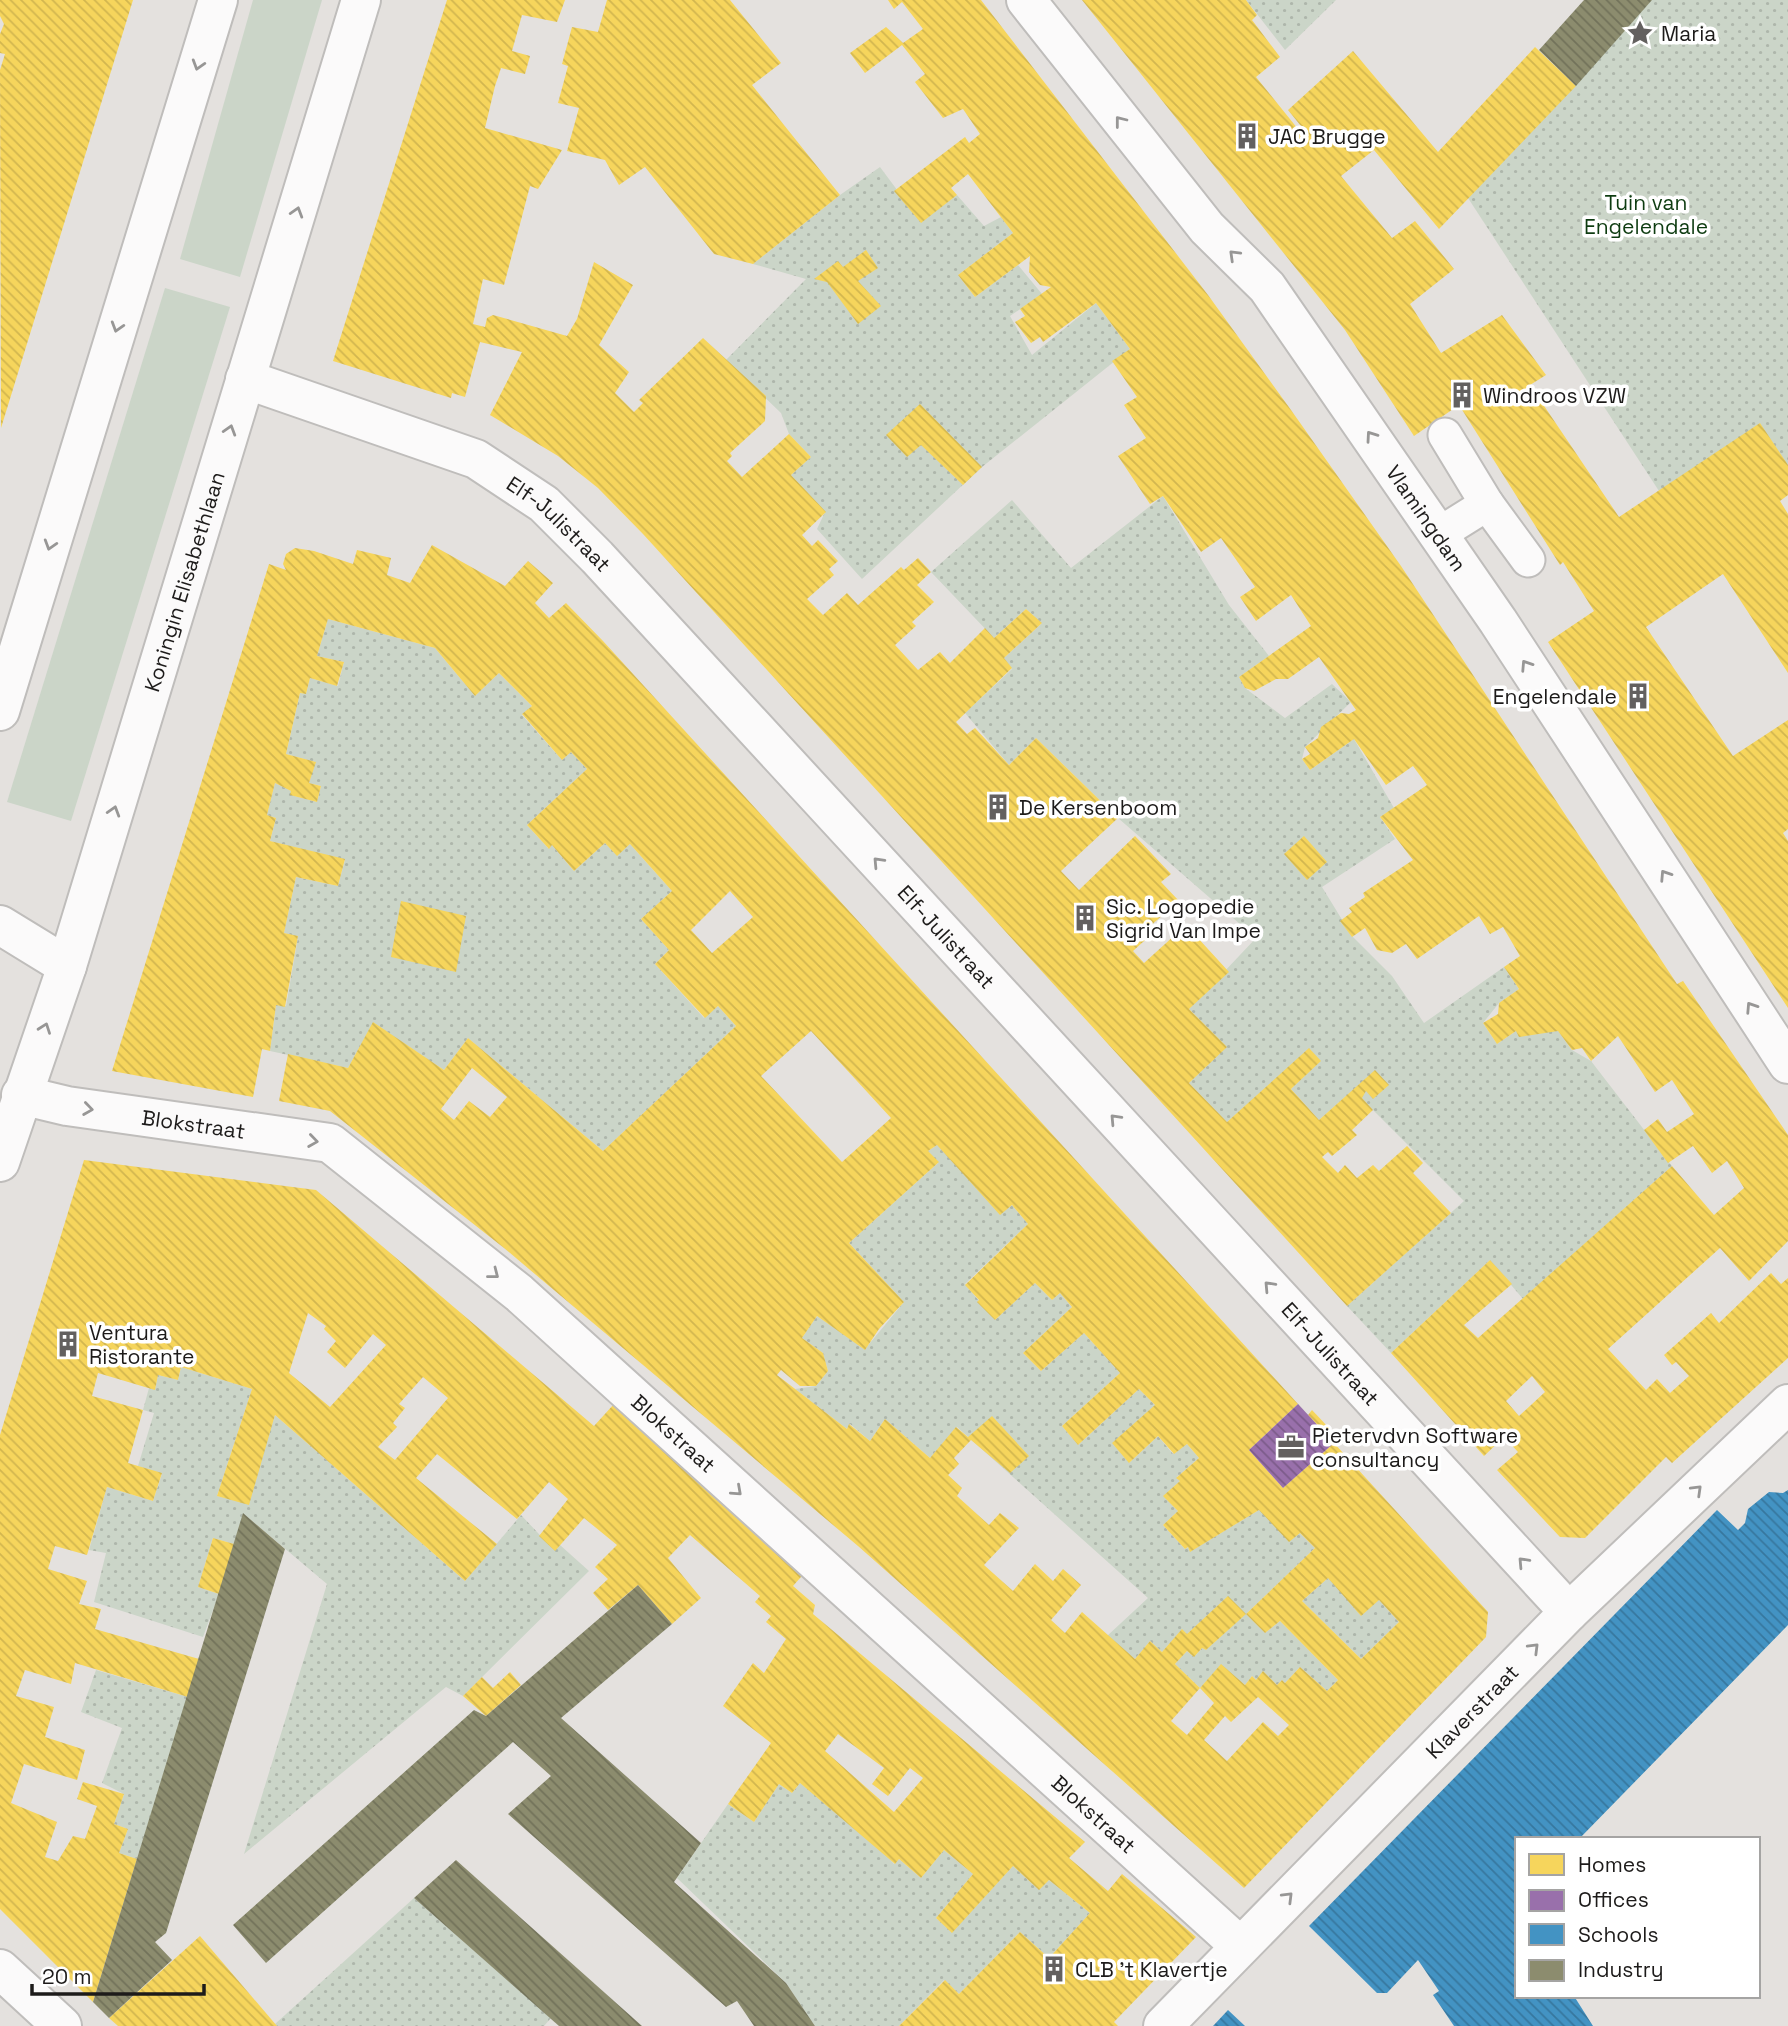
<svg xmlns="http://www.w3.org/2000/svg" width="1788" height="2026" font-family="'Space Grotesk',sans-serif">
  <defs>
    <pattern id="garden-dots" width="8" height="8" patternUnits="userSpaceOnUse" patternTransform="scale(1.75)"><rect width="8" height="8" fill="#cbd5c8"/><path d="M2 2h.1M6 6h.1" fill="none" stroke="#aeb6ab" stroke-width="1.8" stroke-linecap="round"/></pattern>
    <pattern id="homes-back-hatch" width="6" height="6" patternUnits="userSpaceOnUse" patternTransform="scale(1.75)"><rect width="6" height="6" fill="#f6d55c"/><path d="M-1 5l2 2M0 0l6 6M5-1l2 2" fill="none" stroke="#d2b64f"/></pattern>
    <pattern id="offices-back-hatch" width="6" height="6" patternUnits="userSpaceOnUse" patternTransform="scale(1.75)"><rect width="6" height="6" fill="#9970ab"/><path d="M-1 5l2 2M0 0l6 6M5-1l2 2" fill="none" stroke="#7c5b8a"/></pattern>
    <pattern id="schools-back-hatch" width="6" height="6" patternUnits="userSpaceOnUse" patternTransform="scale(1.75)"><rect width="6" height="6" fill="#4393c3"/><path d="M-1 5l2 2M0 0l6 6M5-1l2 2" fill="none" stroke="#37779e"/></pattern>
    <pattern id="industry-back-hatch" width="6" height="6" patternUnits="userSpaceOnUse" patternTransform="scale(1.75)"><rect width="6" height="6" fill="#8c8c6e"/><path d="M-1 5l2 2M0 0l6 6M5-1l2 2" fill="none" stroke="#72725a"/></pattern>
  </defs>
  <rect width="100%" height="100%" fill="#e4e1de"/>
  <g fill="#cbd5c8">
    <path d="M253 0H322L240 277 180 259Z"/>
    <path d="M165 288 230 307 71 821 7 802Z"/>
  </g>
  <g fill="url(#garden-dots)">
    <path d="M1246 0H1336L1285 50Z"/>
    <path d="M1651 0H1788V465L1659 491 1468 198Z"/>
    <path d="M880 167 921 222 957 195 984 226 1001 217 1013 233 958 275 975 297 1018 265 1042 294 1010 316 1032 355 1096 303 1130 349 982 467 862 579 817 529 825 512 791 475 811 457 789 434 781 413 726 360 806 279 753 264 840 195Z"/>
    <path d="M1163 496 1229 605 1269 656 1239 677 1245 688 1285 718 1332 684 1351 702 1305 747 1302 759 1310 770 1354 739 1394 808 1380 817 1395 839 1322 887 1352 936 1392 976 1424 1023 1504 967 1519 989 1499 1003 1483 1023 1497 1044 1516 1031H1558L1572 1050 1591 1061 1672 1166 1523 1299 1490 1260 1391 1353 1347 1306 1464 1201 1353 1090 1319 1120 1291 1089 1320 1061 1310 1049 1227 1122 1189 1083 1226 1047 1189 1009 1256 938 1118 818 1036 738 1009 765 965 713 1012 669 1004 658 1042 623 1026 609 994 638 931 572 1012 500 1071 568Z"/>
    <path d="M328 619 435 648 475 696 499 673 532 706 522 715 562 760 571 752 587 769 527 825 548 848 552 845 574 871 605 843 617 855 630 844 672 891 641 919 669 950 655 964 704 1018 718 1006 736 1026 603 1151 468 1038 444 1070 373 1023 348 1068 270 1051 276 1005 286 1006 298 937 284 933 296 877 338 886 345 860 270 841 276 818 267 815 275 783 291 791V795L317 802 321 786 309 783 315 762 286 754 300 693 306 694 310 678 338 686 344 662 317 656Z"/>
    <path d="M937 1145 1000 1214 1012 1205 1028 1224 965 1284 995 1320 1035 1283 1052 1300 1060 1293 1072 1307 1023 1353 1041 1371 1084 1333 1120 1373 1062 1426 1078 1445 1139 1389 1155 1405 1129 1463 1158 1436 1173 1454 1187 1444 1199 1458 1177 1477 1180 1481 1164 1496 1178 1511 1163 1525 1185 1549 1188 1547 1191 1551 1259 1510 1300 1533 1315 1548 1246 1614 1265 1633 1280 1621 1338 1680 1327 1691 1300 1667 1285 1683 1282 1680 1277 1685 1263 1672 1256 1680 1252 1676 1245 1685 1221 1665 1200 1688 1175 1664 1187 1651 1194 1657 1202 1648 1206 1650 1245 1614 1228 1597 1187 1634 1182 1630 1162 1652 1150 1641 1135 1659 1107 1636 1148 1598 957 1427 930 1458 885 1419 870 1441 850 1424 847 1429 795 1389 816 1386 828 1371 823 1353 802 1338 817 1316 865 1349 904 1302 849 1243 938 1163 928 1151Z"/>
    <path d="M181 1367 252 1389 217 1496 247 1503 275 1415 465 1581 521 1515 554 1550 560 1545 589 1571 463 1696 446 1687 244 1854 327 1584 245 1515 234 1544 213 1538 198 1587 219 1594 203 1637 94 1602 106 1553 89 1550 107 1487 153 1501 162 1474 138 1466 154 1413 143 1410 149 1388 155 1389 158 1375 178 1380Z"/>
    <path d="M1328 1578 1379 1600 1399 1622 1361 1659 1302 1601Z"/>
    <path d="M96 1670 188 1697 137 1859 119 1853 128 1829 114 1824 124 1794 102 1783 122 1728 81 1712Z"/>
    <path d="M800 1783 871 1838 894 1864 899 1859 921 1878 944 1850 973 1874 936 1918 952 1932 1013 1866 1038 1889 1049 1880 1090 1913 1049 1958 1020 1932 959 1994 944 1980 899 2026H815L786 1983 677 1878 728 1804 754 1822 779 1784 792 1793Z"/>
    <path d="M414 1898 551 2018 544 2026H277L275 2024Z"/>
  </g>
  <g fill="url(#homes-back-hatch)" fill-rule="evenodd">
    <path d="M0 0H133L1 428 0 70 5 54 0 53V34L4 24 0 16Z"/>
    <path d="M447 0H565L557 22 522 15 512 51 530 56 525 74 501 68 495 86 485 128 562 150 538 189 530 186 504 285 483 279 473 324 485 327 487 318 493 315 567 336 577 319 594 262 633 285 599 345 629 372 615 393 634 412 643 403 639 400 703 338 766 396 765 421 730 453 732 456 727 461 742 477 789 434 811 457 791 475 826 512 802 535 812 546 818 540 838 561 829 569 834 575 807 599 823 615 847 593 858 605 901 567 904 570 918 558 931 572 917 585 934 602 912 622 916 626 895 645 918 670 940 652 950 663 985 628 994 638 1026 609 1042 623 1004 658 1012 668 956 722 967 734 975 728 1009 765 1036 738 1118 818 1061 871 1079 890 1135 836 1171 874 1161 882 1179 901 1149 927 1154 932 1133 951 1144 963 1186 925 1229 972 1189 1009 1227 1047 1189 1083 1227 1122 1309 1048 1321 1061 1291 1089 1319 1120 1375 1070 1389 1085 1373 1099 1366 1091 1362 1098 1373 1110 1352 1130 1357 1135 1332 1156 1328 1152 1322 1157 1338 1173 1345 1165 1357 1178 1373 1165 1379 1171 1407 1146 1423 1163 1413 1173 1451 1213 1347 1306 643 534 598 488 558 456 490 415 522 352 480 342 465 397 452 393 451 398 333 361Z"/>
    <path d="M607 0H730L781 63 752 85 840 195 753 264 714 254 645 167 619 185 605 160 567 151 579 108 558 103 568 66 562 64 572 27 598 32Z"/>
    <path d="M888 0H981L1208 295 1291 410 1401 566 1677 984 1683 981 1788 1135V1241L1749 1281 1720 1248 1608 1349 1646 1390 1657 1379 1670 1393 1689 1376 1676 1362 1672 1365 1664 1355 1711 1313 1719 1323 1771 1273 1781 1284 1788 1278V1358L1672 1463 1666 1457 1585 1538 1560 1537 1497 1470 1518 1452 1504 1437 1484 1456 1391 1353 1490 1260 1512 1284 1464 1325 1478 1338 1672 1166 1714 1215 1744 1188 1727 1161 1712 1173 1693 1146 1668 1163 1644 1130 1658 1119 1667 1132 1694 1114 1672 1080 1655 1092 1618 1036 1591 1061 1582 1048 1572 1050 1558 1031 1519 1037 1516 1031 1497 1044 1483 1023 1498 1014 1499 1003 1519 989 1504 967 1520 956 1503 927 1490 934 1479 916 1417 959 1406 944 1392 953 1377 950 1365 928 1352 937 1340 921 1352 912 1349 908 1365 897 1363 893 1413 860 1380 817 1427 785 1413 766 1386 785 1354 739 1310 770 1302 759 1310 754 1305 747 1318 738 1321 727 1341 713 1349 714 1356 710 1319 657 1288 679H1276L1254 691 1245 688 1239 677 1311 626 1291 595 1256 621 1240 597 1255 587 1221 538 1201 552 1163 496 1150 504 1118 456 1146 438 1124 405 1137 397 1112 361 1130 349 1096 303 1043 342 1040 337 1031 343 1015 322 1025 316 1020 309 1051 287 1040 285 1029 272 1030 256 975 297 958 275 1013 233 968 174 951 188 957 195 921 223 894 191 965 137 969 143 980 134 963 109 943 118 915 82 925 74 902 45 865 73 850 53 886 27 903 43 923 29 902 2 894 9ZM1532 1376 1545 1392 1519 1416 1506 1401Z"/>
    <path d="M1082 0H1246L1257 15 1252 20 1280 57 1256 77 1306 139 1309 136 1288 110 1353 51 1438 152 1535 47 1576 86 1439 229 1374 150 1341 176 1392 238 1415 221 1454 269 1410 304 1441 353 1502 315 1546 375 1530 385 1619 517 1760 423 1788 465V495L1780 501 1788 514V673L1723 574 1646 627 1733 756 1788 720V829L1783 833 1788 841V1008L1548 642 1594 611 1563 562 1560 565 1459 405 1414 436 1345 330Z"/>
    <path d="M866 250 878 268 858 281 881 306 858 324 827 282 814 279 838 261 843 267Z"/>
    <path d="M920 404 982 467 963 485 921 445 907 457 886 435Z"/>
    <path d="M432 545 505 586 528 561 553 583 535 603 549 618 566 603 603 641 1298 1404 1249 1450 1283 1488 1334 1443 1488 1612 1486 1637 1244 1888 858 1546 504 1248 330 1111 279 1101 288 1054 348 1068 373 1022 444 1070 468 1038 603 1151 736 1026 718 1006 705 1018 655 964 669 950 641 919 672 891 630 844 617 856 605 843 574 871 552 845 549 849 527 825 587 769 571 752 562 760 522 714 532 706 499 673 475 696 435 648 328 619 317 656 344 662 337 686 310 678 306 694 300 693 286 754 316 762 309 783 321 786 317 802 290 795 291 791 275 783 267 815 276 818 270 841 345 859 338 886 296 877 284 933 298 936 285 1007 276 1005 270 1051 262 1049 253 1097 112 1071 269 564 286 570 283 564 286 554 295 548 314 551 353 564 357 550 391 558 387 575 410 583ZM730 891 753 917 712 953 691 930ZM811 1031 891 1118 842 1162 761 1076ZM472 1068 507 1097 490 1117 469 1101 454 1120 441 1109ZM937 1145 1000 1215 1012 1205 1028 1224 965 1285 979 1300 977 1302 995 1320 1035 1283 1052 1300 1060 1293 1072 1307 1023 1353 1041 1371 1084 1333 1120 1373 1062 1426 1078 1445 1139 1389 1155 1405 1112 1443 1129 1463 1158 1436 1174 1454 1187 1444 1199 1458 1176 1478 1180 1481 1163 1496 1178 1511 1163 1525 1185 1549 1188 1547 1190 1552 1259 1510 1289 1542 1300 1533 1315 1548 1246 1614 1228 1596 1187 1634 1182 1629 1162 1652 1150 1641 1135 1659 1082 1612 1065 1633 1051 1620 1081 1585 1063 1569 1053 1581 1035 1564 1013 1591 984 1565 1019 1528 1000 1513 989 1525 957 1496 962 1488 948 1475 959 1464 954 1458 971 1440 1010 1473 1029 1456 992 1416 968 1437 956 1427 930 1458 885 1419 870 1441 849 1424 847 1429 777 1375 781 1370 800 1386H816L828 1371 823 1353 802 1338 817 1316 865 1350 879 1329 904 1302 849 1243 939 1162 928 1151ZM1328 1578 1361 1616 1379 1600 1399 1622 1361 1659 1302 1601ZM1246 1614 1265 1633 1280 1621 1338 1680 1327 1691 1300 1667 1285 1683 1282 1680 1277 1685 1263 1671 1256 1680 1252 1676 1245 1685 1221 1664 1200 1688 1214 1703 1187 1735 1171 1721 1200 1688 1175 1664 1187 1651 1194 1657 1202 1648 1206 1650ZM1258 1697 1289 1725 1278 1736 1263 1722 1227 1761 1204 1740 1225 1716 1231 1722Z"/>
    <path d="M1304 836 1327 862 1307 880 1284 854Z"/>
    <path d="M401 901 466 916 456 972 391 957Z"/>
    <path d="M84 1160 316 1190 594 1426 614 1404 808 1569 793 1586 815 1605 813 1614 1085 1842 1069 1858 1108 1891 1122 1874 1196 1937 1114 2022 1118 2026H899L945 1980 959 1994 1020 1932 1049 1958 1090 1913 1049 1880 1039 1890 1013 1866 952 1933 936 1918 973 1874 944 1850 921 1878 899 1859 895 1864 800 1783 792 1793 779 1784 754 1822 728 1804 771 1743 723 1706 753 1663 764 1673 786 1639 766 1622 771 1616 755 1602 760 1596 690 1535 668 1558 701 1598 672 1624 638 1585 608 1610 593 1593 608 1579 595 1567 617 1545 584 1518 555 1551 539 1536 568 1499 549 1482 517 1519 437 1454 416 1478 497 1544 465 1581 275 1415 249 1505 217 1496 252 1389 181 1367 178 1380 158 1375 155 1390 98 1373 92 1396 143 1410 128 1463 162 1473 153 1501 107 1487 87 1555 55 1546 48 1569 87 1581 79 1604 101 1609 95 1629 199 1659 188 1697 75 1663 71 1684 25 1670 16 1696 54 1707 45 1737 85 1750 77 1780 24 1764 11 1803 57 1822 45 1857 58 1861 73 1836 85 1839 97 1806 77 1799 83 1782 124 1794 114 1824 128 1829 119 1853 137 1859 93 2002 0 1909V1435ZM308 1313 326 1326 324 1329 336 1341 327 1352 345 1368 373 1334 386 1345 330 1407 289 1373ZM423 1377 448 1398 395 1460 378 1447 397 1427 393 1423 405 1408 399 1404ZM838 1734 884 1768 872 1784 888 1796 910 1768 923 1778 894 1812 825 1751Z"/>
    <path d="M1312 1410 1329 1428 1325 1433 1308 1415Z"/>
    <path d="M213 1538 234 1544 219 1594 198 1587Z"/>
    <path d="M510 1672 521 1685 486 1716 463 1696 482 1677 493 1688Z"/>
    <path d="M200 1936 277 2026H118L109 2018Z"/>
  </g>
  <path fill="url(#offices-back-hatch)" d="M1298 1404 1334 1443 1283 1488 1249 1450Z"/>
  <g fill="url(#schools-back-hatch)">
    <path d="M1788 1490V1625L1579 1839H1517V1996H1574L1593 2026H1454L1433 1995 1439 1991 1418 1960 1387 1993H1377L1309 1926 1717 1510 1738 1530 1745 1523 1748 1509 1769 1492 1783 1493Z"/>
    <path d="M1228 2010 1245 2026H1213Z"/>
  </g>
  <g fill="url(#industry-back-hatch)">
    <path d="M1584 0H1652L1576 86 1539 50Z"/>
    <path d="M243 1513 285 1549 166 1933 155 1942 172 1960 109 2018 93 2002Z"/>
    <path d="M638 1585 672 1624 561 1718 701 1843 674 1882 786 1983 815 2026H754L737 2001 726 2007 508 1814 551 1776 513 1742 266 1963 233 1925 474 1710 486 1716Z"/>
    <path d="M456 1860 642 2026H559L414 1898Z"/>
  </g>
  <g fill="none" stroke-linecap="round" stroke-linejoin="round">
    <g stroke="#bfbdbb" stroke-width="37">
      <g id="service">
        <path d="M1487 504 1528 560"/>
        <path d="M1439 534 1487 504 1445 435"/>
      </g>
    </g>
    <g stroke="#bfbdbb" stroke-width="42">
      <g id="minor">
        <path id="s1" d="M1026 0 1207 228 1267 287 1498 621 1788 1064"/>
        <path id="s2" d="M245 379 476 459 544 504 597 557 1569 1612"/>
        <path id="s3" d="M21 1095 67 1106 330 1143 519 1293 1240 1946"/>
        <path d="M0 1969 62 2026"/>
        <path id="s4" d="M1163 2026 1569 1612 1788 1404"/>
      </g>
    </g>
    <g stroke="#bfbdbb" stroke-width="42">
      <g id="secondary">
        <path d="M0 711 218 0"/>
        <path d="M0 925 67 966"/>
        <path id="s5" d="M0 1162 67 966 361 0"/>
      </g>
    </g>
    <use href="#service" stroke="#fbfafa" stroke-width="33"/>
    <use href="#minor" stroke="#fbfafa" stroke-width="38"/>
    <use href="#secondary" stroke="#fbfafa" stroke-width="38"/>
  </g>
  <defs><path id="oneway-chevron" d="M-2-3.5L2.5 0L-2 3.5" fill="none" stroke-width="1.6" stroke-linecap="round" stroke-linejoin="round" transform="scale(1.75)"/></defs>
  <g stroke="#979695">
    <use href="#oneway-chevron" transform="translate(198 65) rotate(107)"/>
    <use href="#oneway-chevron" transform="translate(1120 121) rotate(-128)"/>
    <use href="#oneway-chevron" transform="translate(297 212) rotate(-73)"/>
    <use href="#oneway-chevron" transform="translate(1234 255) rotate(-136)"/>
    <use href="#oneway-chevron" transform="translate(117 327) rotate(107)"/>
    <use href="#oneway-chevron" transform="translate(230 430) rotate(-73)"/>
    <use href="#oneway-chevron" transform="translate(1371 436) rotate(-125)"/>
    <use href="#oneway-chevron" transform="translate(50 545) rotate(107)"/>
    <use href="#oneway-chevron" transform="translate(1526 665) rotate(-123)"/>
    <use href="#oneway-chevron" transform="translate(114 811) rotate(-73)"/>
    <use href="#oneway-chevron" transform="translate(878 862) rotate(-133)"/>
    <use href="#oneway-chevron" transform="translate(1665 875) rotate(-123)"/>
    <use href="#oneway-chevron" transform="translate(1751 1007) rotate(-123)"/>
    <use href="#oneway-chevron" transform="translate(45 1028) rotate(-70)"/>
    <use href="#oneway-chevron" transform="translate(88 1109) rotate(8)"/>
    <use href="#oneway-chevron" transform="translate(1115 1119) rotate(-133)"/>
    <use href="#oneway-chevron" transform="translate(313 1141) rotate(8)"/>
    <use href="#oneway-chevron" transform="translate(494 1274) rotate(38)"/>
    <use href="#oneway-chevron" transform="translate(1269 1286) rotate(-133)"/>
    <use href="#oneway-chevron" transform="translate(1697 1490) rotate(-44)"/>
    <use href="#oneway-chevron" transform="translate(737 1491) rotate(42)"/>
    <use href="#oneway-chevron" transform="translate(1523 1562) rotate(-133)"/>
    <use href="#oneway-chevron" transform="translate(1534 1648) rotate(-45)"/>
    <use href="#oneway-chevron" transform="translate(1288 1897) rotate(-45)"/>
  </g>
  <defs>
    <g id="sight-bare" transform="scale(2.1)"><path d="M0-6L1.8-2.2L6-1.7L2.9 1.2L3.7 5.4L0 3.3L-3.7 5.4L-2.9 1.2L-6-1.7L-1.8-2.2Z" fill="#63605f" stroke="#fff" stroke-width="2.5" paint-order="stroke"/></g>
    <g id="building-bare" transform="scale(2.1)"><path d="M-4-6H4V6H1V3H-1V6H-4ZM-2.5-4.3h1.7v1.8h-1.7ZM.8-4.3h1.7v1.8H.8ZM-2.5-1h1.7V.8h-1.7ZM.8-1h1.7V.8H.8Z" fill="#63605f" stroke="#fff" stroke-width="2.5" paint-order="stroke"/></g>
    <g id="office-bare" transform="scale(2.1)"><path d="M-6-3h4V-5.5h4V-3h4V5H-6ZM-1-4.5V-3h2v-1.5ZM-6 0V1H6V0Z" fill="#63605f" stroke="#fff" stroke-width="2.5" paint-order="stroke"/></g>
  </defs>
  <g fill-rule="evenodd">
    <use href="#sight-bare" x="1640" y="33"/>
    <use href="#building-bare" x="1247" y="136"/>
    <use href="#building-bare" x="1462" y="395"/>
    <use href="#building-bare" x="1638" y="696"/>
    <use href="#building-bare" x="998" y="807"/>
    <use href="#building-bare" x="1085" y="918"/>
    <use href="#building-bare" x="68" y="1344"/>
    <use href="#office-bare" x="1291" y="1447"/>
    <use href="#building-bare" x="1054" y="1969"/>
  </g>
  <g text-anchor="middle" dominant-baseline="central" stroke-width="7" stroke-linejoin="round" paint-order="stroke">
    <g font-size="21" fill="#1d1b1a" stroke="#fff" text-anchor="start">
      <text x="1661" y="33">Maria</text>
      <text x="1268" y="136">JAC Brugge</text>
      <text x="1483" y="395">Windroos VZW</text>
      <text x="1617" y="696" text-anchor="end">Engelendale</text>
      <text x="1019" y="807">De Kersenboom</text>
      <text x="1106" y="906">Sic. Logopedie<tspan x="1106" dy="24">Sigrid Van Impe</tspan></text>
      <text x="89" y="1332">Ventura<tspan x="89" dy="24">Ristorante</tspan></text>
      <text x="1312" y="1435">Pietervdvn Software<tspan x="1312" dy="24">consultancy</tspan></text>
      <text x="1075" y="1969">CLB 't Klavertje</text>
    </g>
    <g font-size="21" fill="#0e3c11" stroke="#fff">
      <text x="1646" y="202">Tuin van<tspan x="1646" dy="24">Engelendale</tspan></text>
    </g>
    <g font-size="21" fill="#1d1b1a" stroke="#fff">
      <text stroke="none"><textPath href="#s1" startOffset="656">Vlamingdam</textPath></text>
      <text stroke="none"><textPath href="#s2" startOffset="350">Elf-Julistraat</textPath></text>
      <text stroke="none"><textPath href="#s5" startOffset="609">Koningin Elisabethlaan</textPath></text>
      <text stroke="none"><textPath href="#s2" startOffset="917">Elf-Julistraat</textPath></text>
      <text stroke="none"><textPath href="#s3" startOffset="175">Blokstraat</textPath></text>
      <text stroke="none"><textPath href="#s2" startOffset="1484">Elf-Julistraat</textPath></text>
      <text stroke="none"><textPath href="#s3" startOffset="763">Blokstraat</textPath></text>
      <text stroke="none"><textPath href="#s4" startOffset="441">Klaverstraat</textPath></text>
      <text stroke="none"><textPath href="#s3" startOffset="1330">Blokstraat</textPath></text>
    </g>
  </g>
  <rect x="1515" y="1837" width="245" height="161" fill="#ffffff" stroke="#a5a4a3" stroke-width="2"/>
  <rect x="1529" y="1854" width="35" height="21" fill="#f6d55c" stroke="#a5a4a3" stroke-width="2"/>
  <text x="1578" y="1872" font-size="21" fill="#1d1b1a">Homes</text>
  <rect x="1529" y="1890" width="35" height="21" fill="#9970ab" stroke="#a5a4a3" stroke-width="2"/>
  <text x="1578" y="1907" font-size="21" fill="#1d1b1a">Offices</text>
  <rect x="1529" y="1924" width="35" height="21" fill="#4393c3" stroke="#a5a4a3" stroke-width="2"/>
  <text x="1578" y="1942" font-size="21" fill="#1d1b1a">Schools</text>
  <rect x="1529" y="1960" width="35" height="21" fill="#8c8c6e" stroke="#a5a4a3" stroke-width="2"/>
  <text x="1578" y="1977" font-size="21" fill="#1d1b1a">Industry</text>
  <path d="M32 1984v10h172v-10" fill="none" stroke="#1d1b1a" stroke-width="3.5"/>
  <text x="42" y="1984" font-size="21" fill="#1d1b1a" stroke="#ffffff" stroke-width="5" paint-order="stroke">20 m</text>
</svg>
